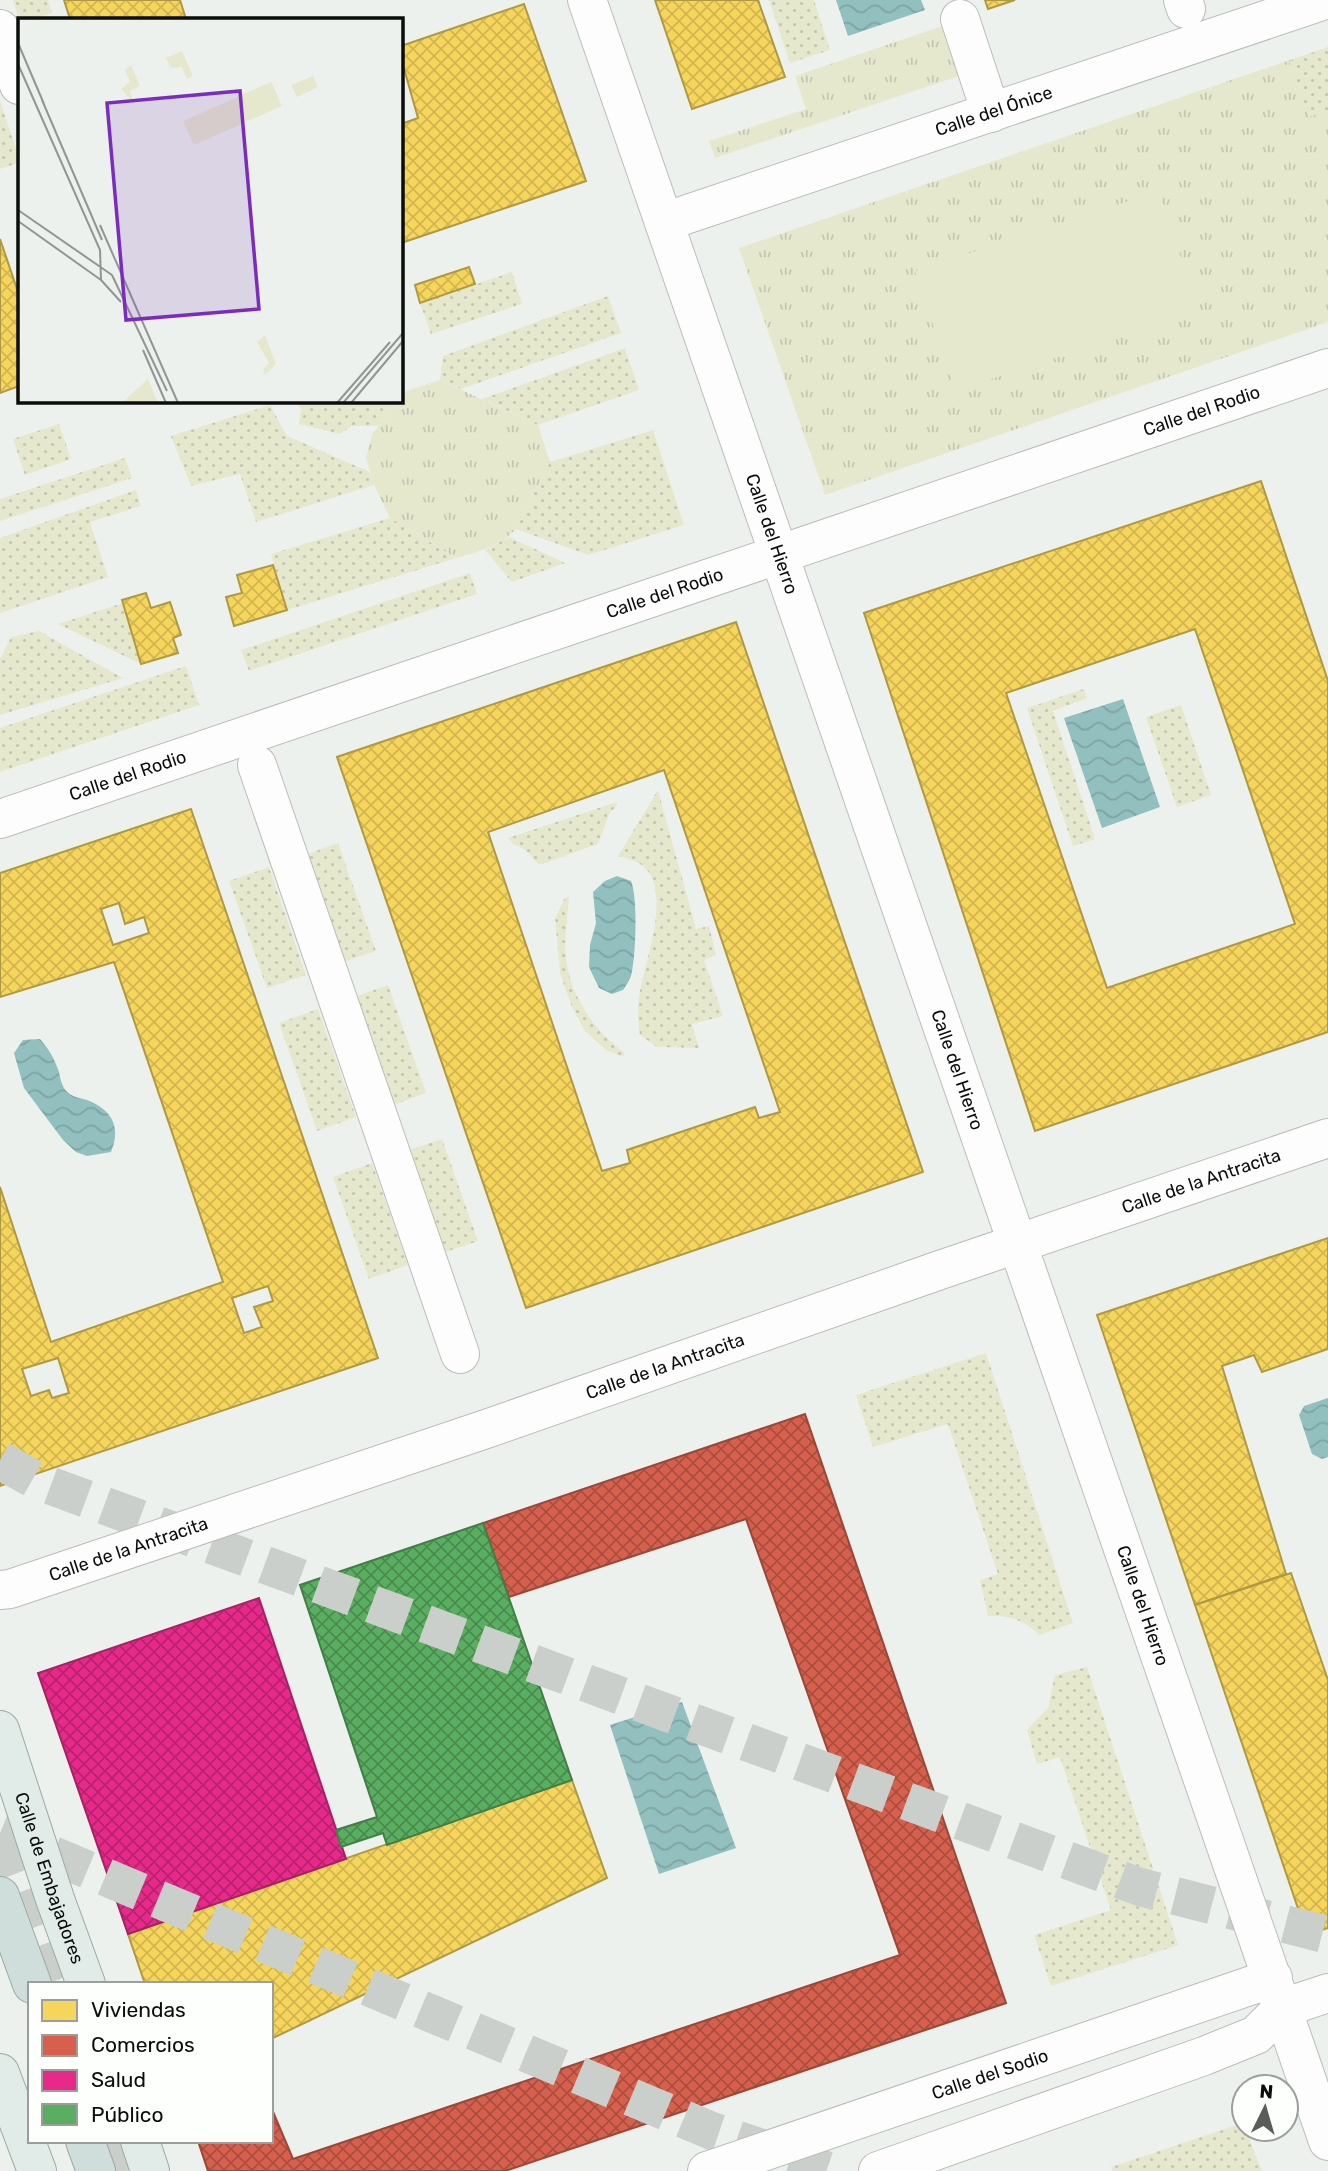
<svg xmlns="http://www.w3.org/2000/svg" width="1328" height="2171" font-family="Rubik,sans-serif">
  <defs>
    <pattern id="grass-tufts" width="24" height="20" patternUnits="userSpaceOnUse" patternTransform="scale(1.75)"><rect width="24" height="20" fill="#e6e8ce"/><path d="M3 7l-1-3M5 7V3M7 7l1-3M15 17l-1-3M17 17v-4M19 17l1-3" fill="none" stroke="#c4c6b0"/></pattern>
    <pattern id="garden-dots" width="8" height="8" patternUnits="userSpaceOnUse" patternTransform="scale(1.75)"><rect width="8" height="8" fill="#e6e8ce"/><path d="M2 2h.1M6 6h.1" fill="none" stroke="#c4c6b0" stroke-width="1.8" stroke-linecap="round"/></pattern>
    <pattern id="water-waves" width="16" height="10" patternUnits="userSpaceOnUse" patternTransform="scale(1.75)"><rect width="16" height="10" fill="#92c0bf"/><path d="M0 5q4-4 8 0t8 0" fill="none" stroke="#7da4a3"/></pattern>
    <pattern id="homes-cross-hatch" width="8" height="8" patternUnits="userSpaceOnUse" patternTransform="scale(1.75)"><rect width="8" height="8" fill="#f6d55c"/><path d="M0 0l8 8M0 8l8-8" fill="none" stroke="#d2b64f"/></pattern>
    <pattern id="shops-cross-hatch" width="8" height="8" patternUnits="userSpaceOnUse" patternTransform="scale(1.75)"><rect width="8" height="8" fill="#d6604d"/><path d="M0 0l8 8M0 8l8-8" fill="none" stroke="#ac4e3e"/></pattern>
    <pattern id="health-cross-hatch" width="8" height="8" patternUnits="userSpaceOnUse" patternTransform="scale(1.75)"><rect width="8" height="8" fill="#e7298a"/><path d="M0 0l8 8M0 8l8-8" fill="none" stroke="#b9226f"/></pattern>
    <pattern id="public-cross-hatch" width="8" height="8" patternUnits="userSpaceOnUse" patternTransform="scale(1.75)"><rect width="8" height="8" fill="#5aae61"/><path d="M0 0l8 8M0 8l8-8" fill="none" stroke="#498c4e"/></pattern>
  </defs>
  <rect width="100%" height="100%" fill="#edf1ed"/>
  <g fill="url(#grass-tufts)">
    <path d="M948 24 965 74 715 158 709 141 806 109 795 76Z"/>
    <path d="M1328 47V322L825 495 739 248Z"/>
    <path d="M440 380 538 425 550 462 516 529C500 546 478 552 456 558L390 518 374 485 366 458 372 434 398 401H401L406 391Z"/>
  </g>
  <g fill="url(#garden-dots)">
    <path d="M13 0H48L52 13 33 19 19 20Z"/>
    <path d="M769 0H814L830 50 790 63Z"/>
    <path d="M1328 47V111L1309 117 1289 61Z"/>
    <path d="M0 101 19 158V163L0 169Z"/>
    <path d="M512 272 522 304 431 334 420 303Z"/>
    <path d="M608 296 621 333 461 389 440 380 443 356Z"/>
    <path d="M625 348 639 390 538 425 482 399Z"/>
    <path d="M295 401H398L378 426H352L340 434 299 424 301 409Z"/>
    <path d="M270 405 287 436 370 472 374 485 256 522 240 474 191 486 171 436Z"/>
    <path d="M59 424 71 459 25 475 13 439Z"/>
    <path d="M653 430 684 525 588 555 516 529 550 462Z"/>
    <path d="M125 458 132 478 0 521V499Z"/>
    <path d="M136 490 141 506 90 522 108 577 0 613V538Z"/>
    <path d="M390 518 456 558 287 610 271 554Z"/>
    <path d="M509 537 565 563 512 582 485 550Z"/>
    <path d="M470 573 477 594 249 671 241 650Z"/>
    <path d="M123 603 141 664 58 624Z"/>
    <path d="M39 631 123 678 0 715V659L11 637Z"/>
    <path d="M186 666 199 705 0 772V728Z"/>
    <path d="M1084 689 1087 698 1053 711 1095 839 1073 846 1027 708Z"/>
    <path d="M1181 705 1211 795 1177 807 1146 717Z"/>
    <path d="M658 790 696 929 709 926 716 955 704 960 723 1016 692 1024 699 1048 657 1047 640 1035C638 1022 637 1006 640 992 645 959 670 900 647 870 640 861 628 859 618 856Z"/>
    <path d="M617 802 616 807 610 812 598 844 545 863 538 864 524 849 513 844 508 838Z"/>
    <path d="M338 843 376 951 340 963 302 856Z"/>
    <path d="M269 867 306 975 267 988 229 881Z"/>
    <path d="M569 896C568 916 564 937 566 957 569 994 595 1032 625 1053L623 1057 606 1050 585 1031 572 1007 560 973 555 918 565 898Z"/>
    <path d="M388 985 426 1093 391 1106 352 998Z"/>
    <path d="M318 1009 356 1117 317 1131 279 1023Z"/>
    <path d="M442 1139 478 1241 442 1253 406 1151Z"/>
    <path d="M372 1163 408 1265 369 1279 333 1177Z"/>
    <path d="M986 1353 1073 1623 1039 1635C1024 1620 1010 1615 988 1616L980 1580 998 1574 948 1424 873 1447 856 1395Z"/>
    <path d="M1087 1667 1178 1945 1051 1986 1034 1935 1111 1910 1060 1757 1037 1764 1027 1730 1048 1708 1055 1675Z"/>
    <path d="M1243 2123 1262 2171H1112L1111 2167Z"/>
  </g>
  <path fill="#e6e8ce" d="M1159 191 1199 311 955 391 915 271Z"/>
  <g fill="url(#water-waves)">
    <path d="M836 0H921L925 10 848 36Z"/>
    <path d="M1123 699 1160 807 1102 828 1064 718Z"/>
    <path d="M617 876 631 881C638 898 636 957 631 976 629 981 626 986 623 990L612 994 599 988 589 967 590 945 596 923 593 892 605 881Z"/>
    <path d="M40 1039C49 1049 54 1058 59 1072 60 1077 61 1083 64 1088 71 1099 82 1097 92 1102 115 1113 120 1131 111 1152L87 1156 76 1152 63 1140 24 1088 14 1053 23 1040Z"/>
    <path d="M1328 1398V1457L1322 1459 1312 1454 1299 1415 1304 1406Z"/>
    <path d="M682 1702 736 1848 659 1874 610 1725Z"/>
  </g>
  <g fill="url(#homes-cross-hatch)" stroke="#af9943" stroke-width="2" fill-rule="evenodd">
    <path d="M64 0H180L186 19H70Z"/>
    <path d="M655 0H758L785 77 692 109Z"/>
    <path d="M985 0H1015L988 9Z"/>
    <path d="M524 4 586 181 401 243V124L418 118 401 58V46Z"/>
    <path d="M0 239 19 295V386L0 393Z"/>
    <path d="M469 267 475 284 420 303 415 285Z"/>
    <path d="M1261 481 1328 681V1032L1035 1131 864 613ZM1195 629 1295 924 1107 988 1006 693Z"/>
    <path d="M273 565 287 610 234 626 226 597 242 593 237 575Z"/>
    <path d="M146 593 151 608 170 602 181 635 173 638 178 653 141 664 122 600Z"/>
    <path d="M736 622 923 1172 526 1308 337 757ZM664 770 780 1112 759 1118 755 1107 627 1150 630 1163 602 1171 488 832Z"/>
    <path d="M191 809 378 1358 0 1486V1187L51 1342 223 1282 114 962 0 997V873ZM119 903 125 924 144 917 149 933 113 945 101 909ZM268 1286 273 1301 254 1307 262 1327 244 1333 232 1298ZM58 1358 69 1393 52 1398 49 1390 31 1396 22 1369Z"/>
    <path d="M1328 1238V1349L1262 1372 1254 1355 1222 1366 1286 1574 1195 1605 1097 1315Z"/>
    <path d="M1291 1573 1328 1680V1928L1307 1935 1195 1605Z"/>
    <path d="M572 1780 607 1878 271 2039V1984H145L128 1934Z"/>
  </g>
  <path fill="url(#shops-cross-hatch)" stroke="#994739" stroke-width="2" d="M805 1414 1006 2003 505 2171H208L198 2141H271V2107L293 2159 900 1955 746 1519 509 1597 483 1523Z"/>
  <path fill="url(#health-cross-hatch)" stroke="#a52164" stroke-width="2" d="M259 1598 346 1859 128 1934 38 1673Z"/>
  <path fill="url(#public-cross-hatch)" stroke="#427e47" stroke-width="2" d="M483 1523 572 1780 387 1845 383 1833 341 1847 336 1830 377 1817 300 1585Z"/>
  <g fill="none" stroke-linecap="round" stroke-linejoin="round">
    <g stroke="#cbcfcb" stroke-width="38" stroke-dasharray="38 19" stroke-linecap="butt">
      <path d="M0 1460 35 1480 1140 1887 1328 1935"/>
      <path d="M0 1833 712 2131 829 2171"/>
      <path d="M0 1839 55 1984"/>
      <path d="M115 2141 126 2171"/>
    </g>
    <g stroke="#babdba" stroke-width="40">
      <g id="minor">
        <path id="s1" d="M587 0 1328 2141"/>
        <path d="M1183 0 1186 9"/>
        <path d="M960 19 991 113"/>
        <path d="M0 29 19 85"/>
        <path id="s2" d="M664 222 1325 0"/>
        <path d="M257 765 460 1354"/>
        <path id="s3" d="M0 819 1328 368"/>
        <path id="s4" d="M0 1590 10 1589 486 1429 940 1270 1328 1138"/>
        <path id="s5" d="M707 2171 1273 1978"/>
        <path d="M878 2171 1204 2056 1256 2035 1283 2008 1328 1993"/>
      </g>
    </g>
    <g stroke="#98aaa3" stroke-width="40">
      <g id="major">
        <path id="s6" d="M0 1730 55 1899 86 1984"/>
        <path d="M0 2073 37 2171"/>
        <path d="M140 2141 150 2171"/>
      </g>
    </g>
    <g stroke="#98aaa3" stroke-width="40">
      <g id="highway">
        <path d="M0 1896 32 1984"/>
        <path d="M85 2141 96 2171"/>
      </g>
    </g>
    <use href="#minor" stroke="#fcfdfc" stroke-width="38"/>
    <use href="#major" stroke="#e1ebe8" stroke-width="38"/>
    <use href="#highway" stroke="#cfdeda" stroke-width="38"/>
  </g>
  <g text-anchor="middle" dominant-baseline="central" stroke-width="7" stroke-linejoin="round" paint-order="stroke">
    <g font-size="18" fill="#0a0d0a" stroke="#fdfffd">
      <text stroke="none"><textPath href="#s2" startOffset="348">Calle del Ónice</textPath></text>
      <text stroke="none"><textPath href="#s3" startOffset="1269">Calle del Rodio</textPath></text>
      <text stroke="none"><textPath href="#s1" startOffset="565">Calle del Hierro</textPath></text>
      <text stroke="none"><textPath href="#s3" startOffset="702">Calle del Rodio</textPath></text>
      <text stroke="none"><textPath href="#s3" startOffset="135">Calle del Rodio</textPath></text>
      <text stroke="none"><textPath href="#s1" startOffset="1132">Calle del Hierro</textPath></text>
      <text stroke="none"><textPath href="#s4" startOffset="1269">Calle de la Antracita</textPath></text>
      <text stroke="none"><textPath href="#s4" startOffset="702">Calle de la Antracita</textPath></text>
      <text stroke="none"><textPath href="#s4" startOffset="135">Calle de la Antracita</textPath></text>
      <text stroke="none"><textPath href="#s1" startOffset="1699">Calle del Hierro</textPath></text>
      <text stroke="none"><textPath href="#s6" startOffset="156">Calle de Embajadores</textPath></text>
      <text stroke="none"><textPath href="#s5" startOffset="299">Calle del Sodio</textPath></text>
    </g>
  </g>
  <g transform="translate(18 18)">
    <rect width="385" height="385" fill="#edf1ed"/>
    <path d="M253 64 264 88 176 127 165 103ZM130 361 140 385H105L111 378Z" fill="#e6e8ce"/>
    <path d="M164 33 175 58 169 61 164 49 153 50 148 40ZM113 47 122 68 112 73 116 86 103 71 112 64 107 52ZM253 64 258 74 221 85 218 80ZM247 317 258 346 247 357 245 352 251 345 239 324Z" fill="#e6e8ce"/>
    <path d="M295 58 300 69 279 79 273 67ZM206 94 211 105 188 116 183 104Z" fill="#e6e8ce"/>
    <path fill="none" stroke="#929692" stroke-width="2" d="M0 25 26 86M0 46 82 232 83 262 103 284M24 82 84 222M0 192 94 257M0 203 83 262M82 207 160 385M94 257 149 373M125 332 148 385M319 385 372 324M325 385 385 315M333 385 385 323"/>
    <path fill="#7b2cbf" fill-opacity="0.15" stroke="#7b2cbf" stroke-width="3.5" d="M222 73 241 291 108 302 89 85Z"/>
    <rect width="385" height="385" fill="none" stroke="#0a0d0a" stroke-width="3.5"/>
  </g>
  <rect x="28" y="1982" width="245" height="161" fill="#fdfffd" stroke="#9c9e9c" stroke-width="2"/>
  <rect x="42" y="2000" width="35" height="21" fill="#f6d55c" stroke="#9c9e9c" stroke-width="2"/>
  <text x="91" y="2017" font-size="21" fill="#0a0d0a">Viviendas</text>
  <rect x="42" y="2035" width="35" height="21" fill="#d6604d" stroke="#9c9e9c" stroke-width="2"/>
  <text x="91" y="2052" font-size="21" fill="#0a0d0a">Comercios</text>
  <rect x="42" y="2070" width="35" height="21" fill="#e7298a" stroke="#9c9e9c" stroke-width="2"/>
  <text x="91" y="2087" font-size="21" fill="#0a0d0a">Salud</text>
  <rect x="42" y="2104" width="35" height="21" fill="#5aae61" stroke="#9c9e9c" stroke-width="2"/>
  <text x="91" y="2122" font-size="21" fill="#0a0d0a">Público</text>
  <g transform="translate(1265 2108) rotate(5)"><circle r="33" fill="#fdfffd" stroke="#9c9e9c" stroke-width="2"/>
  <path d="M0-5L12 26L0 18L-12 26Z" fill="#595d59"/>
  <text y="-10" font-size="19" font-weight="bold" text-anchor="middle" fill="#0a0d0a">N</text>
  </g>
</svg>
